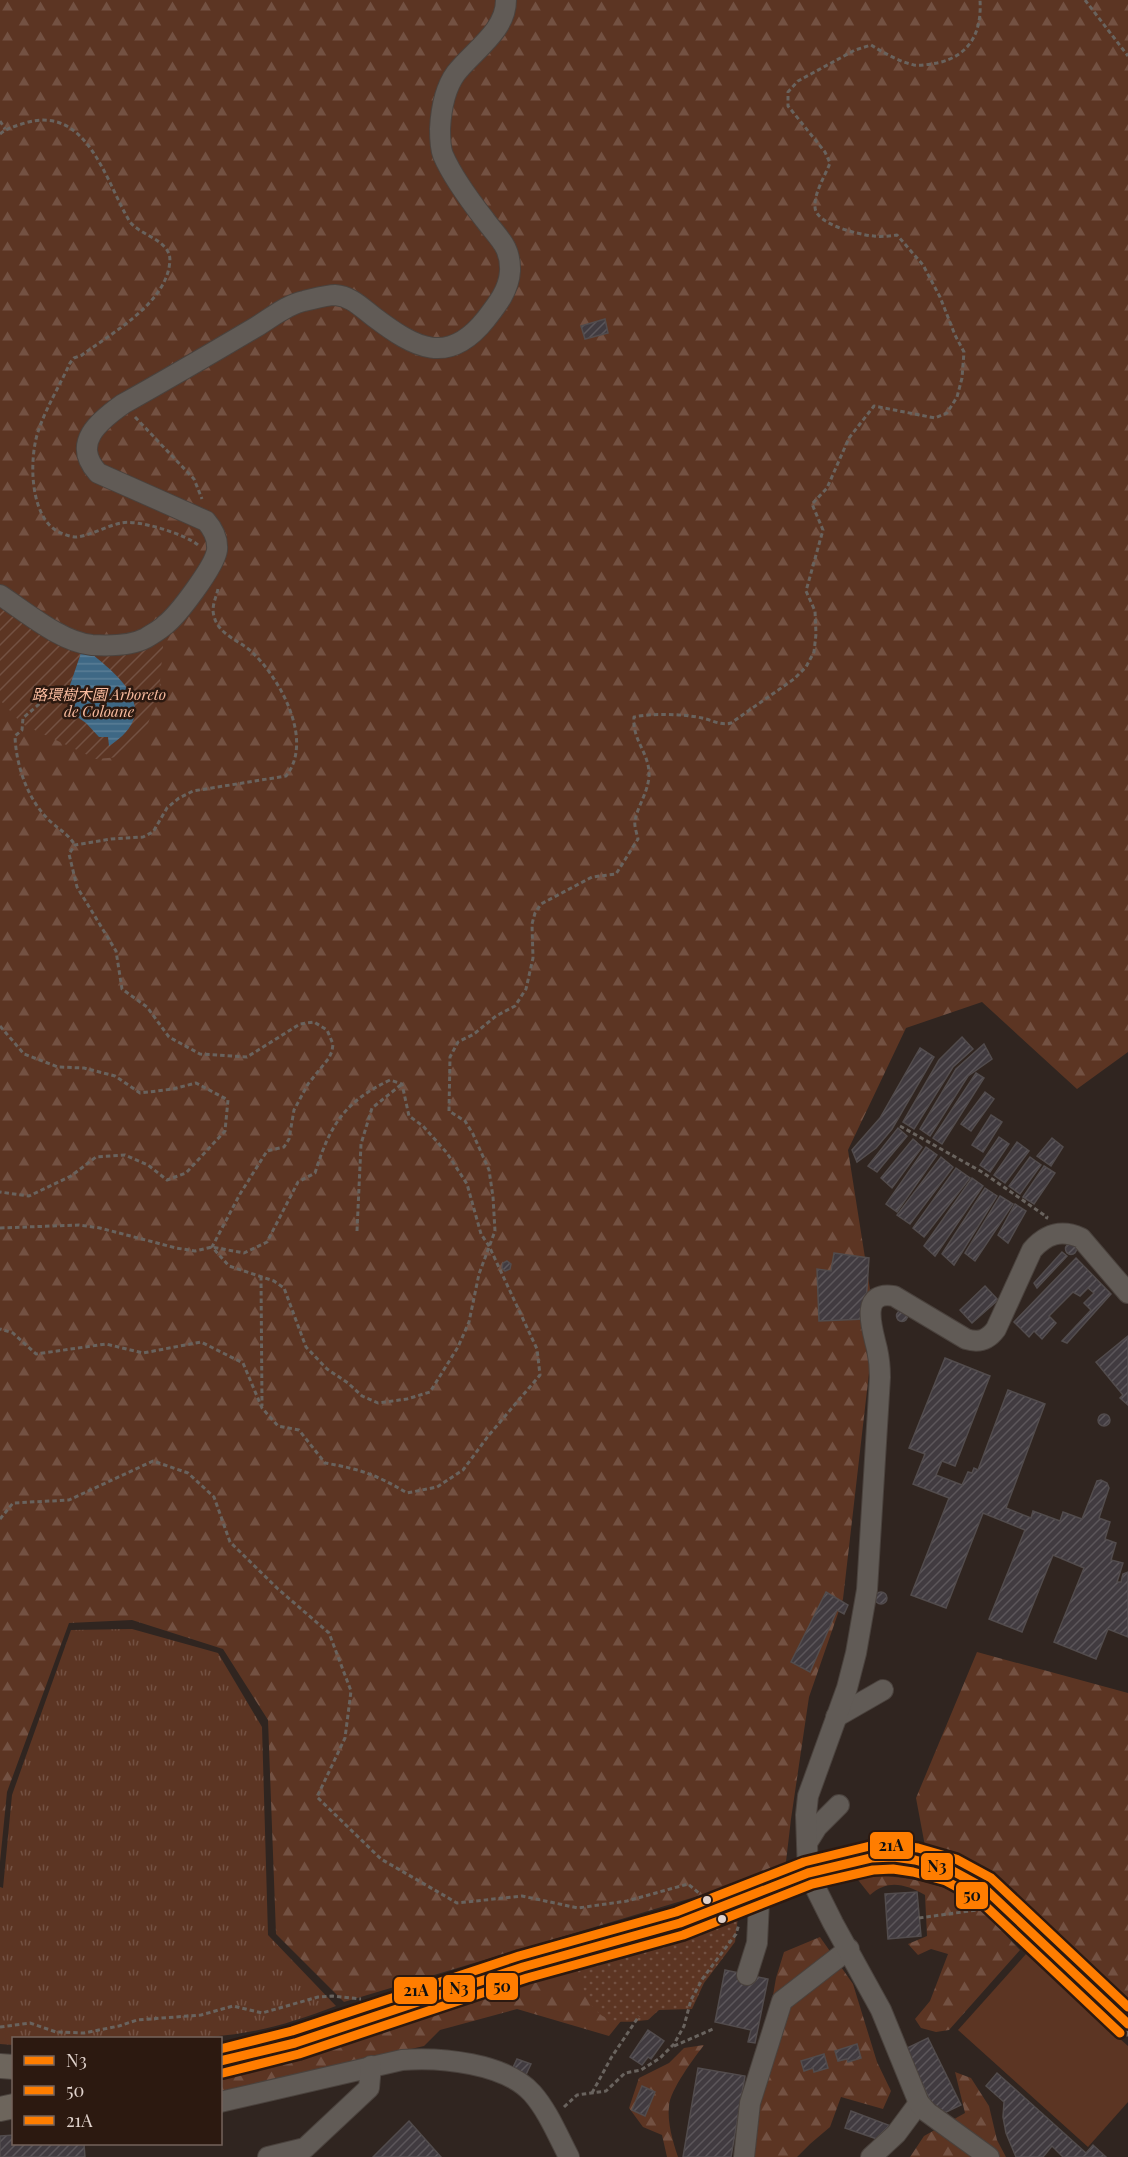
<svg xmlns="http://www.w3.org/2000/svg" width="1128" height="2157" font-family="'Playfair Display','Noto Sans SC',serif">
  <defs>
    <pattern id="grass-tufts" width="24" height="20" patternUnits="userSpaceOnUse" patternTransform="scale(1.5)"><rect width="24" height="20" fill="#5c3523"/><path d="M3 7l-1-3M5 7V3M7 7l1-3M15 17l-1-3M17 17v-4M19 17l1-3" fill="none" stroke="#735142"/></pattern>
    <pattern id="forest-firs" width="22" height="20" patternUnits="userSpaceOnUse" patternTransform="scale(1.5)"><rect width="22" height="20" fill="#5c3523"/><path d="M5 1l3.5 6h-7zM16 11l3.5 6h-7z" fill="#735142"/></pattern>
    <pattern id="park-dots" width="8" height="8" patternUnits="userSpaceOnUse" patternTransform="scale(1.5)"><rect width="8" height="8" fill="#5c3523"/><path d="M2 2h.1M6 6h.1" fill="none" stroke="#735142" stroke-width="1.8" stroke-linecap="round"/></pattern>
    <pattern id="garden-furrows" width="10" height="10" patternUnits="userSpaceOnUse" patternTransform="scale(1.5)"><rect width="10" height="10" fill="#5c3523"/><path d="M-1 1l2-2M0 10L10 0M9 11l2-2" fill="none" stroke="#735142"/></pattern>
    <pattern id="water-rules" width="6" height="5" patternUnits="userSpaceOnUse" patternTransform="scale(1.5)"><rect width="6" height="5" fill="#3e6885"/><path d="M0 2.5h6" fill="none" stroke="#5a7d95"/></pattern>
    <pattern id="building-hatch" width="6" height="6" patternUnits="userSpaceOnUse" patternTransform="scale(1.5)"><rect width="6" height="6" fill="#413b40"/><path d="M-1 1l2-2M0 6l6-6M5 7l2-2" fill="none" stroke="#5c565a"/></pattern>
  </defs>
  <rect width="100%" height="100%" fill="#302520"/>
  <path fill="url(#grass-tufts)" d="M132 1629 218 1653 262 1727 268 1935 336 2006C307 2017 278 2027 248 2032 174 2045 88 2038 14 2038L13 2045 0 2044V1887L3 1888 12 1795 71 1630Z"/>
  <g fill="url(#forest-firs)">
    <path d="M0 0H1128V1052L1077 1089 982 1002 906 1028 848 1150 875 1321 843 1599 809 1697 791 1819 785 1870 344 2002 276 1934 268 1720 223 1649 132 1620 69 1623 7 1792 0 1862Z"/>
    <path d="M977 1652 1128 1693V2008L1016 1904 972 1868 925 1846 916 1798Z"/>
    <path d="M864 1875C901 1876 943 1881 974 1904 991 1917 1005 1935 1020 1950L949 2030 936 2032 921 2028 915 2019 930 2001 948 1954 931 1949 918 1955 908 1944 927 1936 925 1895C905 1884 888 1879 870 1895L858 1880Z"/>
    <path d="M683 1936 665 1966 609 2036 517 2009 440 2030 424 2046 221 2092 220 2074 284 2059 418 2008 610 1952Z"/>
    <path d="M820 1937 853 1984 877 2062 891 2091 883 2109 841 2097 830 2127 810 2144 797 2157H745L776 1978 784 1952Z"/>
    <path d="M704 2045C694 2058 670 2090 669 2106 667 2122 673 2142 678 2157H667L662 2135 643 2127 629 2108 639 2078 669 2063 684 2048Z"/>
    <path d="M955 2072 971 2078 989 2106 997 2140 1006 2157H910L924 2136 965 2113Z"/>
  </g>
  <path fill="url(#park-dots)" d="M738 1917 735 1942 704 1983 692 2009 659 2010 648 2020C638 2021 625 2023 615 2021 588 2015 582 1986 575 1962L610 1952 687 1936Z"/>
  <path fill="url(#garden-furrows)" d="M3 605 56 638 163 646 159 693 144 735 120 757 96 759 22 724 0 700V613Z"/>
  <path fill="#5c3523" d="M1026 1954 1128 2046V2102L1088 2147 958 2030Z"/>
  <path fill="url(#water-rules)" d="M83 647C117 674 166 710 109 746L108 737H99L86 723 70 712 77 701 67 694Z"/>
  <g fill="url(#building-hatch)" stroke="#524c4d" stroke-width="1.5">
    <path d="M605 319 608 333 585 339 581 326Z"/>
    <path d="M962 1037 973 1049 953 1067 914 1129 903 1122 939 1060Z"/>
    <path d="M984 1044 992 1059 968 1076 930 1136 920 1129 956 1069Z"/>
    <path d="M920 1048 934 1057 892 1129 876 1148 857 1162 852 1150 880 1118Z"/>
    <path d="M976 1073 984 1078 942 1144 933 1138Z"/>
    <path d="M985 1092 994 1099 971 1131 961 1124Z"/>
    <path d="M991 1115 1002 1122 983 1152 972 1145Z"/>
    <path d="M898 1128 907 1136 877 1172 868 1166Z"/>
    <path d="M999 1137 1009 1144 990 1172 980 1165Z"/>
    <path d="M1052 1138 1063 1147 1051 1166 1037 1156Z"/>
    <path d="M913 1139 922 1147 892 1188 881 1178Z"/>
    <path d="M1017 1142 1029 1151 1005 1183 994 1175Z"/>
    <path d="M926 1147 937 1155 897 1212 886 1204Z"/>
    <path d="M941 1157 953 1167 910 1224 897 1215Z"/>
    <path d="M1030 1157 1041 1165 1020 1194 1009 1186Z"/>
    <path d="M1044 1166 1055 1173 1034 1204 1023 1197Z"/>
    <path d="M956 1168 970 1178 924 1237 913 1228Z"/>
    <path d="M972 1178 983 1186 935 1256 924 1246Z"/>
    <path d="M985 1188 997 1196 954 1265 942 1254Z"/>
    <path d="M1000 1196 1013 1204 975 1261 965 1253Z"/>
    <path d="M1015 1204 1026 1211 1008 1243 998 1235Z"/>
    <circle cx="1071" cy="1249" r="5.5"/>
    <path d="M1062 1252 1067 1256 1037 1288 1034 1283Z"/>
    <path d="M834 1253 869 1258 865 1319 819 1321 817 1269 831 1271Z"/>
    <path d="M1076 1258 1111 1294 1067 1343 1062 1341 1091 1310 1084 1303 1094 1293 1088 1288 1080 1296 1073 1292 1049 1316 1056 1323 1042 1339 1034 1331 1029 1337 1014 1322Z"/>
    <path d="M507 1261 511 1264 510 1269 505 1271 502 1268 503 1263Z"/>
    <path d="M985 1286 998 1300 972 1323 960 1310Z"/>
    <circle cx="902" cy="1316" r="5.5"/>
    <path d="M1128 1336V1405L1120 1398 1123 1395 1096 1362Z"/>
    <path d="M945 1358 990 1376 955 1466 942 1461 936 1475 962 1485 968 1472 972 1473 974 1468 978 1470 1008 1390 1045 1404 1006 1508 1031 1518 1033 1511 1060 1521 1063 1512 1082 1519 1097 1481 1101 1480 1107 1483 1109 1488 1099 1518 1110 1522 1105 1539 1116 1543 1111 1560 1123 1563 1117 1582H1121L1123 1574 1128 1572V1637L1108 1629 1096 1659 1054 1642 1084 1568 1053 1555 1022 1632 989 1619 1025 1530 983 1513 946 1608 911 1595 949 1498 913 1484 925 1454 909 1448Z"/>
    <circle cx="1104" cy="1420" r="6"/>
    <circle cx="881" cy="1598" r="6"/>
    <path d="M826 1592 848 1605 844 1614 837 1610 810 1672 791 1662Z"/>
    <path d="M917 1892 921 1936 888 1939 885 1894Z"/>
    <path d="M725 1970 768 1979 755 2043 748 2042 751 2030 715 2022Z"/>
    <path d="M648 2030 664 2041 651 2059 648 2057 642 2065 630 2057Z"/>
    <path d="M928 2038 961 2105 938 2116 905 2049Z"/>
    <path d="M857 2044 861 2058 848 2062 847 2059 838 2061 835 2051Z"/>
    <path d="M824 2054 828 2068 814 2072 813 2068 804 2071 801 2061Z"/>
    <path d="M517 2059 531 2064 523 2081 510 2074Z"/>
    <path d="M698 2068 745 2076 731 2157H683Z"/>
    <path d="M997 2073 1086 2153 1093 2145 1106 2157H1063L1052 2146 1043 2157H1016L1006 2133 1003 2117 1004 2102 986 2086Z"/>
    <path d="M642 2086 655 2092 645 2116 632 2110Z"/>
    <path d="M851 2111 891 2126 880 2140 845 2128Z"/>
    <path d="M409 2121 441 2157H373Z"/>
    <path d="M14 2135V2144H84L85 2157H0V2136Z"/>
  </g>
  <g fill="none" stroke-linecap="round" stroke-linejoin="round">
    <g stroke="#4a423d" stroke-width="22">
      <g id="minor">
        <path d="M0 595C26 612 61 642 92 645 109 646 131 646 146 638 152 634 160 630 165 625 178 615 215 566 217 550 218 539 213 529 206 521L98 473C71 443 99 421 123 404 168 379 212 353 256 327 271 318 288 304 304 301 313 299 326 295 335 295 351 296 362 308 374 317 415 348 448 367 486 319 497 305 509 290 510 271 511 246 498 238 485 220 471 202 452 176 443 155 440 147 440 138 440 129 441 110 445 88 456 73 474 50 506 31 506 0"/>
        <path d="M836 1717 883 1690"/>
        <path d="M807 1843 817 1827 839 1805"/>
        <path d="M747 1975 757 1943 759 1902 762 1891"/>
        <path d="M220 2102 402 2060C440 2057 505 2063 532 2093 548 2111 558 2136 569 2157"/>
        <path d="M268 2157 305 2148 369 2088 371 2066"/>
        <path d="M744 2157 750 2103 782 2001 849 1949"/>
        <path d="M871 2157 896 2134 919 2103"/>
        <path d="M989 2157 927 2112 919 2103 881 2010 833 1923 808 1873 806 1815 808 1796 847 1688 856 1653 867 1590 880 1377C880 1367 879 1358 877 1349 873 1331 858 1290 894 1296L966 1339C979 1343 988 1340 996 1329L1032 1250C1046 1234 1061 1229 1081 1238L1128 1293"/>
      </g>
    </g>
    <g stroke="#4a423d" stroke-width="26">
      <g id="major">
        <path d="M220 2061 295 2043 523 1967 680 1923 808 1873 871 1858 894 1857 915 1860 951 1870 984 1888 1128 2024"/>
        <path d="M0 2066 14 2067"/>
        <path d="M0 2109 14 2106"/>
      </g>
    </g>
    <g stroke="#69635e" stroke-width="3" stroke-dasharray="4.5 3" stroke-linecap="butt">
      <path d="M1085 0 1128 56"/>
      <path d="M0 121 5 129"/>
      <path d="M0 134C7 128 16 126 25 123 88 104 106 183 130 222 140 234 158 237 167 250 171 256 170 261 169 268 161 306 112 333 82 355L74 358 70 363C60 385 47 406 39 429 28 458 29 524 64 534 68 536 73 537 77 537 92 535 106 526 121 523 137 519 185 534 198 545"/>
      <path d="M135 417 194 479 202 499"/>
      <path d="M218 589C216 598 211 607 214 616 218 635 241 641 253 653 281 680 314 741 286 776L193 791 179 798 167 808 153 832 143 837 111 839 75 845 69 854 77 887 116 951 122 989 147 1007 169 1037 200 1054 247 1057 300 1024 314 1022 327 1030 333 1044 332 1051 329 1058 308 1084 294 1110 289 1139 284 1147 267 1151 240 1194 212 1247 229 1266 274 1281 284 1288 306 1347 327 1369 348 1383 362 1396 378 1403 407 1399 430 1392 458 1347 469 1322 479 1274 495 1231 493 1197 489 1170 473 1134 465 1121 449 1111 450 1057 458 1042 474 1034 496 1016 515 1006 526 989 533 958 532 924 535 913 541 904 592 877 616 874 638 839C637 834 634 826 635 821 637 807 648 793 649 776 650 753 632 741 634 717 652 713 684 714 702 718 712 720 721 726 731 723L794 679 806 667 814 652 816 634 815 611 806 591 823 530 812 504 827 488 849 438 874 406 935 418 947 413 957 397 962 378 964 352 955 335 940 297 923 265 897 235C889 236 881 237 874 236 859 235 815 224 815 207 814 193 825 176 830 163L825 152 788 106V92L798 81 855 50 871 45C884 53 898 61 914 65 921 66 930 64 937 63 970 56 982 32 980 0"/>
      <path d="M45 699 23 718 22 730 15 736C16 766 28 801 51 822 61 831 67 833 75 845"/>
      <path d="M0 1026 24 1054 58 1067 84 1068 115 1076 140 1093 173 1089 196 1083 228 1100 225 1131 186 1173 167 1180 148 1165 125 1155 96 1157 71 1176 29 1196 0 1192"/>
      <path d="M900 1126 982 1172 1047 1217 1046 1219"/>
      <path d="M0 1228 79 1225 100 1228 176 1248 195 1251 212 1247 244 1253 267 1242 298 1182 315 1173C330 1125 344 1102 390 1080L402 1084 409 1116 423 1126 447 1153 467 1184 481 1234 489 1246 537 1349 540 1375 489 1435 463 1470 437 1487 407 1493C377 1475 360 1469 325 1463L299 1430 278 1426 262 1408 243 1363 201 1342 143 1353 106 1344 36 1354 13 1333 0 1329"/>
      <path d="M357 1231 361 1144 372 1108 402 1084"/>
      <path d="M261 1276 262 1406"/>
      <path d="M0 1519 13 1503 69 1500 153 1461 188 1473 214 1497 230 1542 278 1589 329 1633 351 1691 345 1738 317 1797 381 1859 457 1903 522 1896 578 1908 627 1901 688 1884 700 1894"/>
      <path d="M919 1918 977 1910"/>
      <path d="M0 2027 30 2023 56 2032 84 2033 119 2026 137 2020 201 2015 233 2006 262 2013 318 1997 332 1996 361 1999"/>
      <path d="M674 2046 713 2029"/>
      <path d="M592 2093 611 2058 639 2016"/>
      <path d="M564 2107 577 2095 606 2091 625 2073 641 2070 660 2058 674 2044 684 2026 691 2000 703 1978 736 1934 739 1924"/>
    </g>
    <use href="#minor" stroke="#615b56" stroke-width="20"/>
    <use href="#major" stroke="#6d655c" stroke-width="24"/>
    <g stroke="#2c1910" stroke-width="14">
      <path id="bus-1" d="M220 2061 295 2043 523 1967 680 1923 808 1873 871 1858 894 1857 915 1860 951 1870 984 1888 1128 2024"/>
    </g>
    <g stroke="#2c1910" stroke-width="14">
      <path id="bus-2" d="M223 2073 299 2054 527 1978 683 1935 812 1884 873 1870 893 1869 913 1872 946 1881 977 1898 1120 2033"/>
    </g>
    <g stroke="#2c1910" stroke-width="14">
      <path id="bus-3" d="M220 2049 292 2031 519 1956 676 1912 804 1862 870 1846 895 1845 918 1848 956 1859 991 1878 1128 2007"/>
    </g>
    <use href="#bus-1" stroke="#ff7d00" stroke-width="9"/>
    <use href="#bus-2" stroke="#ff7d00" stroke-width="9"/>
    <use href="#bus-3" stroke="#ff7d00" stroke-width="9"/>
  </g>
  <g fill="#e0d2cc" stroke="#2c1910" stroke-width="2">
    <circle cx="707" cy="1900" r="5"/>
    <circle cx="722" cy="1919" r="5"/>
  </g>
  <g text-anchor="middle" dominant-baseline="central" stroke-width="5" stroke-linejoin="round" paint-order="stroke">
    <g font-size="15" font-style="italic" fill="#fbbc9f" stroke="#2c1910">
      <text x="99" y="694">路環樹木園 Arboreto<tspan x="99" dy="17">de Coloane</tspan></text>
    </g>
  </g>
  <g stroke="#2c1910" stroke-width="2">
    <rect x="869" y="1831" width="45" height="29" rx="6" fill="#ff7d00"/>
    <rect x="920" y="1852" width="34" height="29" rx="6" fill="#ff7d00"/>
    <rect x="955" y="1881" width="34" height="29" rx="6" fill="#ff7d00"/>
    <rect x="485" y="1972" width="34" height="29" rx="6" fill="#ff7d00"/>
    <rect x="442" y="1974" width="34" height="29" rx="6" fill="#ff7d00"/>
    <rect x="393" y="1976" width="45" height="29" rx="6" fill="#ff7d00"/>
  </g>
  <g font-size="16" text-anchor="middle" font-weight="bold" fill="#111">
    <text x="891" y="1851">21A</text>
    <text x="937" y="1872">N3</text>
    <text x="972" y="1901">50</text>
    <text x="502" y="1992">50</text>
    <text x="459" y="1994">N3</text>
    <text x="416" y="1996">21A</text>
  </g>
  <rect x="12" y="2037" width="210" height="108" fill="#2c1910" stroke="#74635b" stroke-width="1.5"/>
  <rect x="24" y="2056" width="30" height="9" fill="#ff7d00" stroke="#74635b" stroke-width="1.5"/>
  <text x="66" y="2067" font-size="18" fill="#e0d2cc">N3</text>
  <rect x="24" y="2086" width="30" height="9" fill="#ff7d00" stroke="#74635b" stroke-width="1.5"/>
  <text x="66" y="2097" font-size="18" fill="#e0d2cc">50</text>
  <rect x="24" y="2116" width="30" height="9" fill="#ff7d00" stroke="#74635b" stroke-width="1.5"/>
  <text x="66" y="2127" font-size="18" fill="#e0d2cc">21A</text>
</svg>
